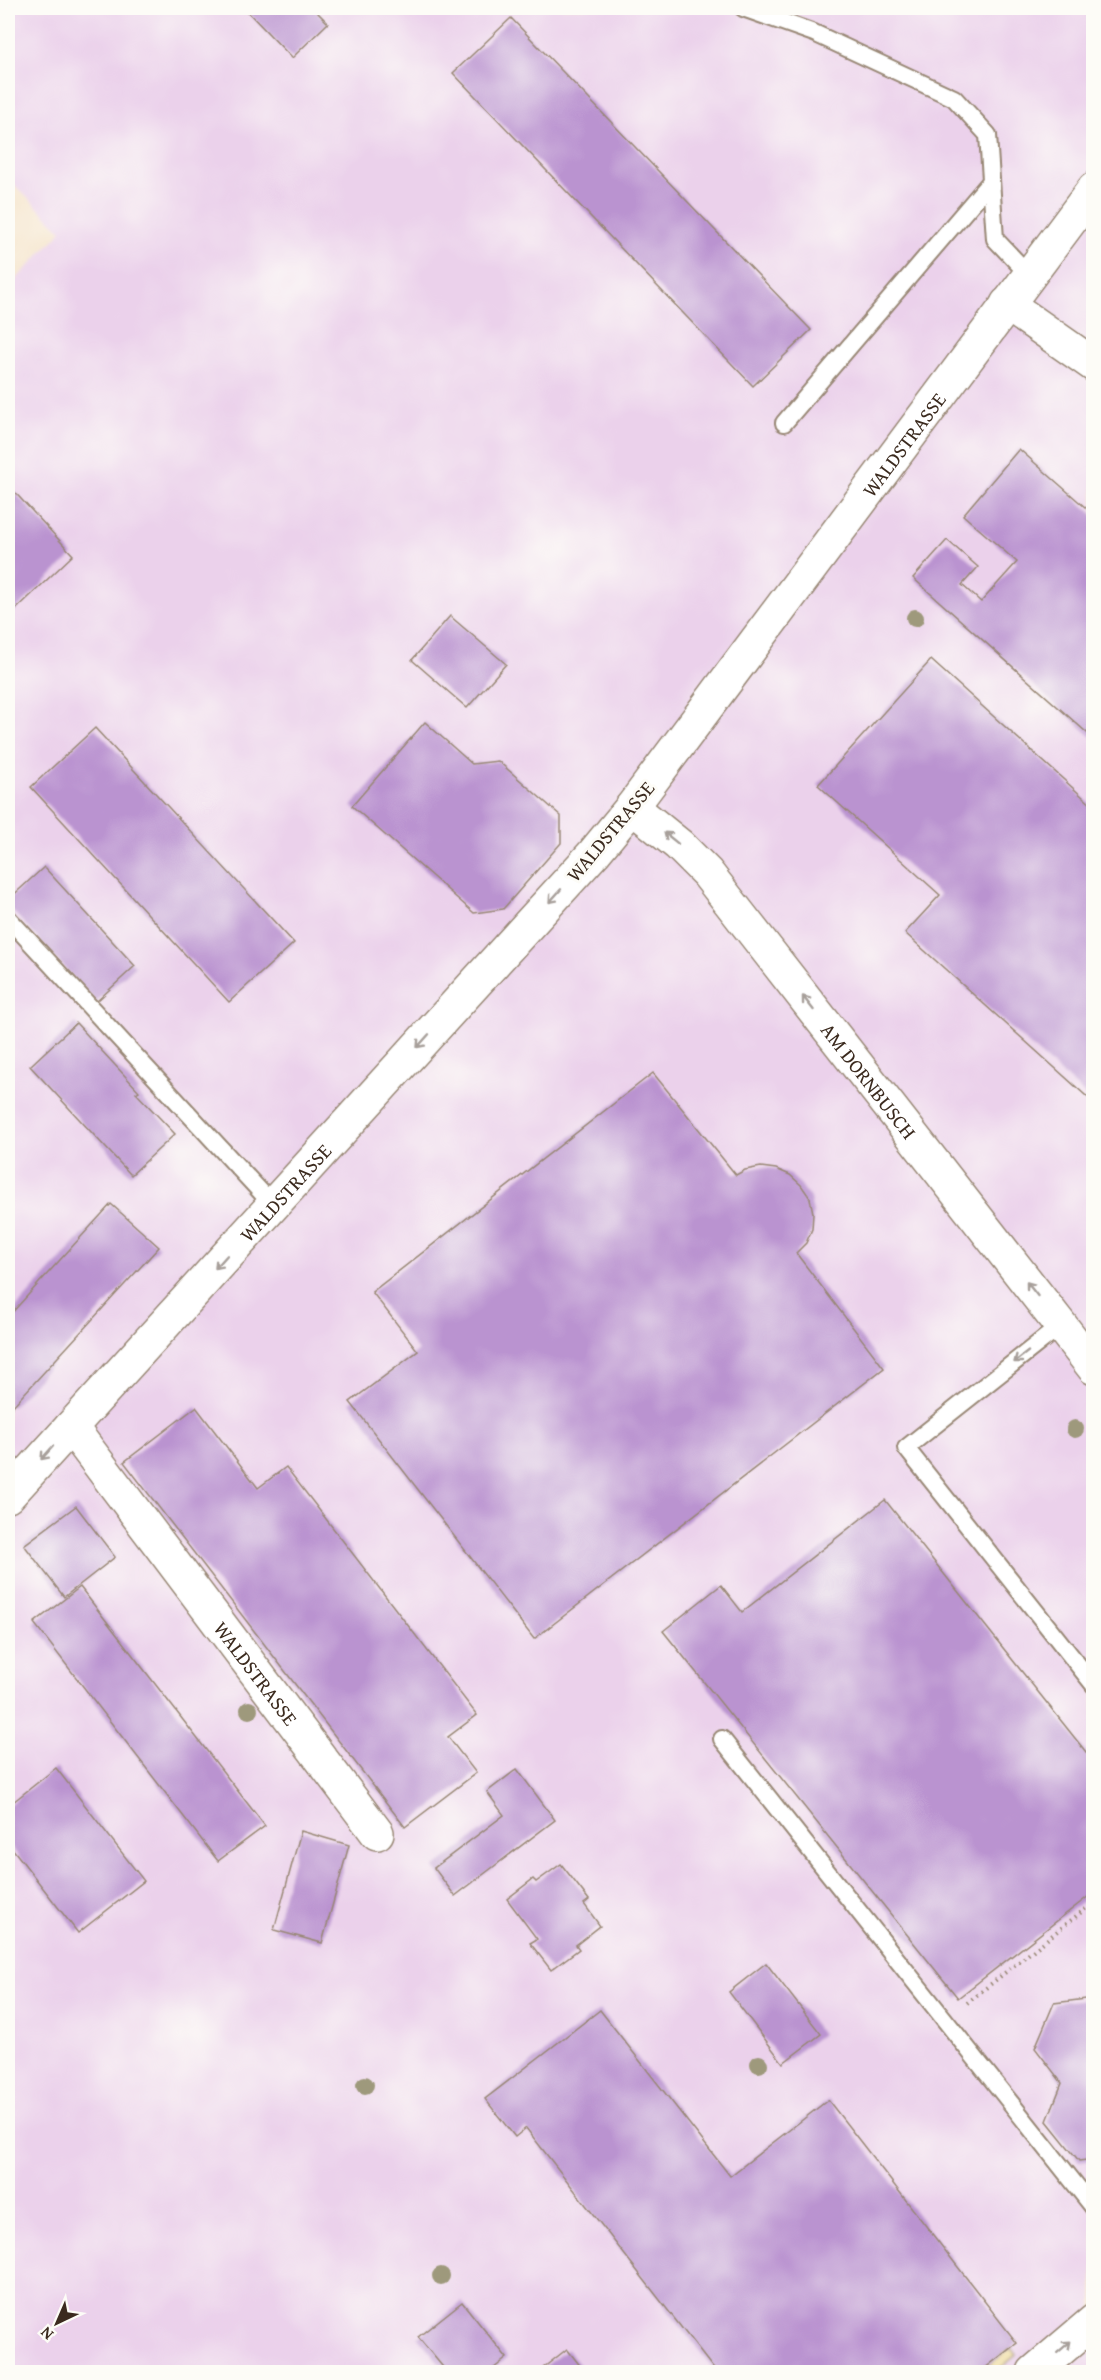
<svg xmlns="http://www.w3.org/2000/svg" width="1101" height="2380" font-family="'Gentium Book Plus',serif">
  <rect width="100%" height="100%" fill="#fdfcf7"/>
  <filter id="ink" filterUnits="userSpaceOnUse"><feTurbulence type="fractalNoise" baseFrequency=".0167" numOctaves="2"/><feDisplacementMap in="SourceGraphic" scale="12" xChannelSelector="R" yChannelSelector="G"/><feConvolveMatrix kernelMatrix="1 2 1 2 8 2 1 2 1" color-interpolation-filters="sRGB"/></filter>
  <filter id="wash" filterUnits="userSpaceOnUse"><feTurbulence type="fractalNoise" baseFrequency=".008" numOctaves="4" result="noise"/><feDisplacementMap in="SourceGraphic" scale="24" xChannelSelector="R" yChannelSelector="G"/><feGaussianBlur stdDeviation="1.35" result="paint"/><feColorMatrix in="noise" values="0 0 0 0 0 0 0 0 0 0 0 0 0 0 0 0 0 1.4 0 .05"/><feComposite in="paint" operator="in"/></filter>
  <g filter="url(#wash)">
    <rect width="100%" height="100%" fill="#f5e4cb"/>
    <path fill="#ebd1eb" d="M8 8H1093V2372H8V288L62 231 8 179Z"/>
    <path fill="#eeda9e" stroke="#94825e" stroke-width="1.5" d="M1011 2348 1016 2355 996 2372H980Z"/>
    <g id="blocks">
      <g fill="#ba93d0">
        <path d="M244 8H313L328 23 292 58Z"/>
        <path d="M511 18 811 330 753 386 453 73Z"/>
        <path d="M1019 449 1094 515V739L913 578 947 540 978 567 962 585 981 602 1017 562 963 515Z"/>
        <path d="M8 485 73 555 8 617Z"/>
        <path d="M450 616 506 664 467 708 412 660Z"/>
        <path d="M931 660 1094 807V1103L905 933 940 895 818 785Z"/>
        <path d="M425 722 472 764 498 761 561 816V843L503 909 474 913 352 806Z"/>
        <path d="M95 728 294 943 229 1002 31 787Z"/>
        <path d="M44 867 135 966 96 1002 8 906V900Z"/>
        <path d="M76 1023 139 1091 136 1093 175 1134 131 1175 30 1066Z"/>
        <path d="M653 1073 736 1175 745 1170 761 1167 776 1169 790 1175 801 1185 810 1198 813 1213 812 1229 806 1243 796 1253 884 1368 534 1639 350 1402 418 1351 372 1292Z"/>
        <path d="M111 1204 159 1247 12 1407 8 1403V1317Z"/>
        <path d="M196 1407 258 1488 286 1467 477 1715 448 1737 476 1773 405 1827 124 1462Z"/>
        <path d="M885 1500 1094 1762V1892L958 1998 663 1631 721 1585 742 1612Z"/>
        <path d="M76 1506 115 1557 64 1597 24 1545Z"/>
        <path d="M80 1587 265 1826 218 1861 34 1623Z"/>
        <path d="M56 1768 144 1881 78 1933 8 1843V1806Z"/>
        <path d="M517 1769 555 1820 455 1896 434 1868 504 1815 487 1792Z"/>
        <path d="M301 1831 349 1845 322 1943 274 1930Z"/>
        <path d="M561 1864 589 1900 584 1904 600 1926 576 1945 579 1949 551 1970 530 1943 537 1939 507 1899 533 1879 536 1882Z"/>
        <path d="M766 1963 821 2034 783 2063 729 1992Z"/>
        <path d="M1094 1998V2159L1079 2161 1047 2121 1062 2083 1035 2048 1054 2003Z"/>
        <path d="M600 2010 730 2176 828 2100 1017 2343 980 2372H716L526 2128 515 2137 485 2099Z"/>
        <path d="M462 2302 507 2358 489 2372H447L418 2337Z"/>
        <path d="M567 2349 585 2372H538Z"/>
      </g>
    </g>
  </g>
  <g filter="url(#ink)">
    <use href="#blocks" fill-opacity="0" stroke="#988774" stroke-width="1.5"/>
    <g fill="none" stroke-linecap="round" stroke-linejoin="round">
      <g stroke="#988774" stroke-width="20">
        <g id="service">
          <path d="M743 8 814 33 954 98 988 135 995 239 1029 275"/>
          <path d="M784 423 991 181"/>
          <path d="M8 918 273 1205"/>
          <path d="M1060 1326 906 1448 1094 1685"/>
          <path d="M722 1739 1094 2208"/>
        </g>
      </g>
      <g stroke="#988774" stroke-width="36">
        <g id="minor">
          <path d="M1007 304 1094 365"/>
          <path id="s1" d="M632 807 1094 189"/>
          <path id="s2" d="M71 1427 377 1833"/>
          <path d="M1034 2372 1094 2321"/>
        </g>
      </g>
      <g stroke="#988774" stroke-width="36">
        <g id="tertiary">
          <path id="s3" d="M8 1496 594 853 632 807 679 845 707 873 1094 1368"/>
        </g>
      </g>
      <path stroke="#988774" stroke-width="4" stroke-dasharray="1.5 4.5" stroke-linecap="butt" d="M967 2003 1094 1902"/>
      <use href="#service" stroke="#fff" stroke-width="16"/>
      <use href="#minor" stroke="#fff" stroke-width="33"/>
      <use href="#tertiary" stroke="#fff" stroke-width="33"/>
    </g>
    <g fill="#9e997c">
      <circle cx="915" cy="618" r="9"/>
      <circle cx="1075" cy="1429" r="9"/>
      <circle cx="249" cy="1710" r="9"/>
      <circle cx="759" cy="2064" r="9"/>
      <circle cx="365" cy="2085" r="9"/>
      <circle cx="441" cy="2276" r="9"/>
    </g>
    <defs><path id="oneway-shaft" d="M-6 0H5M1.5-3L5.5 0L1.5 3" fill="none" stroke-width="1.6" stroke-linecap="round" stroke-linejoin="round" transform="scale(1.5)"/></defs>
    <g stroke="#a79f9a">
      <use href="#oneway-shaft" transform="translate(671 838) rotate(-141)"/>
      <use href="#oneway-shaft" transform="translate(555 896) rotate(132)"/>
      <use href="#oneway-shaft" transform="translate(808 1003) rotate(-128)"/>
      <use href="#oneway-shaft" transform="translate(423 1041) rotate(132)"/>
      <use href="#oneway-shaft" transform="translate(221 1262) rotate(132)"/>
      <use href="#oneway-shaft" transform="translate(1032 1289) rotate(-128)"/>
      <use href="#oneway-shaft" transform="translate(1021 1357) rotate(142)"/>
      <use href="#oneway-shaft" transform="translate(47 1453) rotate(132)"/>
      <use href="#oneway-shaft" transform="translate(1064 2347) rotate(-41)"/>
    </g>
  </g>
  <g text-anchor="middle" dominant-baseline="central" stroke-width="6" stroke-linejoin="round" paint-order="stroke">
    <g font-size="20" fill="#3b2a1e" stroke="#fdfcf7">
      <text stroke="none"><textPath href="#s1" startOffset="453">WALDSTRASSE</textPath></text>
      <text transform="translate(610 831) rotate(-50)">WALDSTRASSE</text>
      <text stroke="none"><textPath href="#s3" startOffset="1293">AM DORNBUSCH</textPath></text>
      <text stroke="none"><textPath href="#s3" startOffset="411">WALDSTRASSE</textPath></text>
      <text stroke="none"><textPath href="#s2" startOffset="308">WALDSTRASSE</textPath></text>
    </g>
  </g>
  <rect width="1101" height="2380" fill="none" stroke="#fdfcf7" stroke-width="30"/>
  <g transform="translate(57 2323) rotate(224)" stroke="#fdfcf7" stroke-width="4.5" paint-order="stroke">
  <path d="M0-4.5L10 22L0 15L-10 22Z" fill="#3b2a1e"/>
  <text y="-9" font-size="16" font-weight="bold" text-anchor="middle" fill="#3b2a1e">N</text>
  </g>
</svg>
